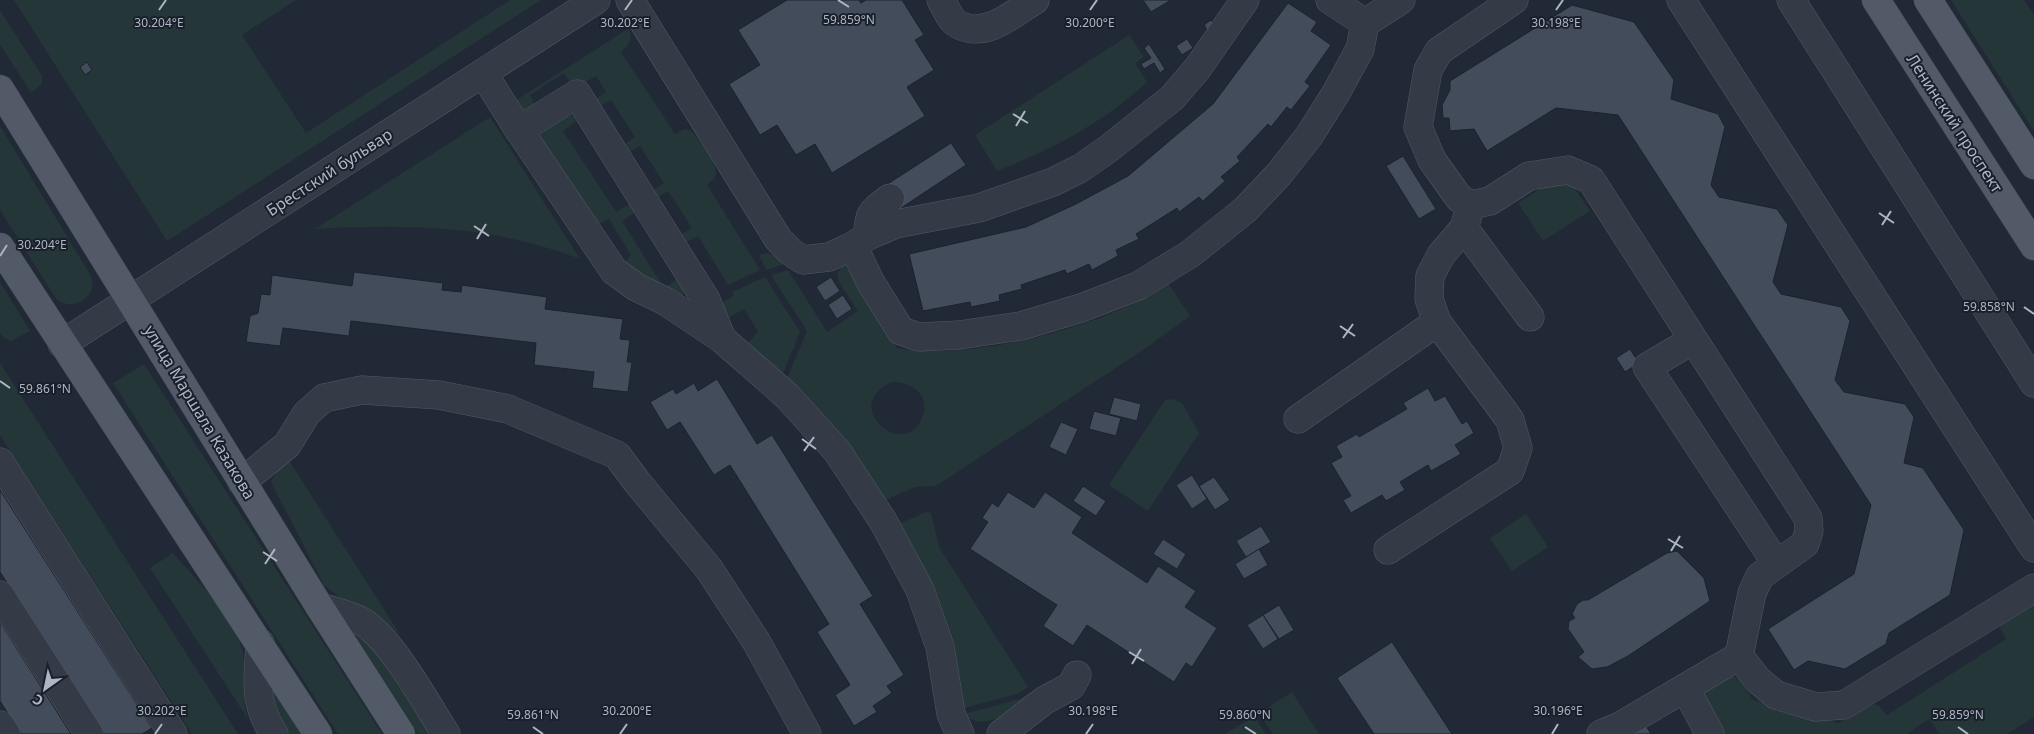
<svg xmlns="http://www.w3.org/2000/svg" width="2034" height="734" font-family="'Noto Sans',sans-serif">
  <rect width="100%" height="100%" fill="#212936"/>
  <g fill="#243638" fill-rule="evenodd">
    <path d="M14 0H296L242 35 306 133 510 0H541L167 241Z"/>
    <path d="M1951 0H2024L2034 15V131Z"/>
    <path d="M0 10 42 76V84L31 93 0 44Z"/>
    <path d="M628 29C634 38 629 45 621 52L675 134 685 129 692 132C698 138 717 165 716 172 715 179 711 181 707 185L760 270 728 285 698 236 685 243 680 235 692 228 668 191 657 198 651 191 664 183 640 146 628 153 624 145 635 137 611 100 599 107 594 100 606 92 596 76 577 87 572 86 564 73 530 95 535 107 527 116 513 102Z"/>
    <path d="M1129 35 1144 57 1135 63 1147 82C1103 123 1053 149 997 171L975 135Z"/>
    <path d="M567 115 575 117V122L563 131 616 212 628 205H631L635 210 634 213 622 221 664 288 676 280H679L684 287V293L679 299 626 265V261L631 255 609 219 596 225 537 137 544 129Z"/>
    <path d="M490 117 580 259C491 225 409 224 315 229Z"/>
    <path d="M0 126 91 276C99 298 70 314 55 297L0 210Z"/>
    <path d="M1562 180 1573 186 1590 211 1543 241 1518 203 1549 183Z"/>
    <path d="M768 253 778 257 784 264 766 270 759 255Z"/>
    <path d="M844 263 897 348C964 360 1071 334 1132 304 1144 298 1156 290 1168 283L1190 316 1146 348 936 486 915 487 881 502 785 383 807 331 771 275 788 270 827 332 858 311 839 282 837 274ZM892 382C913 382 931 396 922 418 905 462 838 406 892 382Z"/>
    <path d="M765 277 800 332 781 378 746 345 758 332 744 309 730 317 727 316 721 304 734 295 732 292Z"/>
    <path d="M0 282 30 331 11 341 4 338 0 333Z"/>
    <path d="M0 363 238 734H192L0 435Z"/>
    <path d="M144 364 382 734H338L113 383Z"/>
    <path d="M1173 399 1182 403 1199 433 1148 511 1109 485 1165 400Z"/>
    <path d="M288 459 401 636 380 616 343 600 324 585 271 482 277 471Z"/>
    <path d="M926 512 931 513 939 547 1028 687 1017 694 960 709 899 524Z"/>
    <path d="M1526 514 1548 547 1512 571 1490 538Z"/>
    <path d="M173 553C197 581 236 617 243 654 247 676 241 698 248 719L150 568Z"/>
    <path d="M2034 600V717L2007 734H1940L1929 719 1907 734H1691L1699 694 1731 675 1740 680 1753 700 1838 723 1874 704 1879 706 1887 715 2006 639 2000 628V624Z"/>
    <path d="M356 637C376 638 418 715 431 734H418Z"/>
    <path d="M273 689 302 734H290C281 720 269 706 273 689Z"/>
    <path d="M1031 692 1035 697C1018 709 982 734 964 714L1020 699Z"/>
    <path d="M1292 692 1319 734H1273L1259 713Z"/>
    <path d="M1254 716 1266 734H1225Z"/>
  </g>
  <g fill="#424c5b" stroke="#1c222d">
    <path d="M787 0H859L861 3 866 0H902L924 35 915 40 934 70 907 87 925 116 832 173 815 144 796 155 777 125 760 135 729 84 760 65 738 30Z"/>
    <path d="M1143 0H1171L1151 12Z"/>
    <path d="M1288 3 1317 22 1311 31 1331 45 1305 82 1310 86 1291 110 1287 107 1271 127 1268 124 1237 157 1240 161 1221 177 1225 181 1203 201 1199 197 1179 212 1177 208 1136 234 1139 239 1116 250 1118 256 1092 270 1089 264 1067 274 1065 270 1021 285 1022 289 999 295 1000 301 971 307 970 302 923 311 909 254 1026 227 1076 204 1128 176 1213 104Z"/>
    <path d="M1572 5 1634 22 1674 80 1671 99 1718 114 1725 127 1711 185 1719 197 1777 209 1788 225 1773 282 1781 294 1841 307 1850 321 1835 380 1844 392 1905 404 1914 417 1904 463 1923 468 1964 530 1950 595 1889 633 1886 644 1845 669 1808 661 1794 670 1768 629 1854 574 1871 505 1618 115 1556 108 1487 151 1474 129 1450 131 1449 118H1443L1442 105 1450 90V81Z"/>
    <path d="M1211 20 1215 26 1208 31 1204 25Z"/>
    <path d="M1187 39 1193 48 1182 55 1176 46Z"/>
    <path d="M1149 44 1165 69 1160 73 1154 63 1144 69 1141 64 1151 58 1144 48Z"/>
    <path d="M87 62 92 70 85 75 80 67Z"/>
    <path d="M951 143 966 165 898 210 883 187Z"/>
    <path d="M1403 156 1436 209 1419 219 1386 166Z"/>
    <path d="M354 272 443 283 442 290 461 292 462 285 547 297 545 309 623 319 620 339 630 340 627 362H632L628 392 592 388 594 372 534 365 536 343 351 321 349 336 283 328 280 346 246 342 250 316 258 313 261 294 270 295 272 275 352 286Z"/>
    <path d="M831 277 840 291 825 301 816 287Z"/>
    <path d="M843 295 852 309 837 319 828 305Z"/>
    <path d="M1630 349 1639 363 1625 372 1616 358Z"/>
    <path d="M717 379 757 444 772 435 873 596 860 604 904 675 887 686 892 693 873 706 877 712 854 726 835 695 850 685 817 632 829 624 730 465 714 475 680 422 667 430 650 402 673 389 676 394 694 383 698 391Z"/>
    <path d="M1428 388 1435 401 1445 396 1462 424 1467 421 1474 433 1455 445 1461 454 1431 471 1428 465 1400 482 1405 490 1386 501 1382 495 1351 513 1343 500 1351 496 1331 463 1342 457 1336 446 1357 434 1359 437 1407 409 1403 403Z"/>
    <path d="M1114 397 1141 404 1137 421 1109 414Z"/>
    <path d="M1094 411 1121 418 1116 436 1089 429Z"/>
    <path d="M1061 422 1078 429 1066 455 1049 447Z"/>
    <path d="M1192 475 1207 499 1192 509 1176 485Z"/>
    <path d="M1214 477 1230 500 1215 510 1199 486Z"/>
    <path d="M1083 486 1106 501 1096 516 1073 501Z"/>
    <path d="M0 490 152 728 142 734H104L0 572Z"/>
    <path d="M1008 492 1034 508 1045 492 1082 517 1072 533 1147 583 1158 566 1196 591 1185 607 1217 628 1192 667 1186 663 1174 682 1087 625 1073 646 1043 626 1057 605 970 549 988 522 982 518 992 503 998 507Z"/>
    <path d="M1261 526 1271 542 1246 557 1236 541Z"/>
    <path d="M1163 539 1186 554 1177 569 1153 554Z"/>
    <path d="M1259 549 1268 565 1244 579 1235 564Z"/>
    <path d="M1677 551 1704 578 1710 601 1628 656 1607 667 1592 669 1578 657 1584 652 1568 629 1569 621 1575 618 1572 614 1577 604 1583 600H1588L1667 553Z"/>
    <path d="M1279 605 1294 630 1279 639 1263 615Z"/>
    <path d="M1263 615 1278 639 1263 649 1247 625Z"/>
    <path d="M0 622 71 734H21L0 701Z"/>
    <path d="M1392 642 1452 734H1374L1337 678Z"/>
    <path d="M1645 724 1651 734H1630Z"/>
  </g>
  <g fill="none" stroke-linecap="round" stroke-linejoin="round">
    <g stroke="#525964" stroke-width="29">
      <g id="minor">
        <path d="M630 0 778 239 791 252 803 260 829 257 853 246"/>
        <path d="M941 0C945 7 950 19 956 23 983 41 1013 14 1035 0"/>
        <path d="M1245 0 1197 69 1172 98 1108 149 1081 168 1053 182 979 208 896 224 868 236 853 246 871 283 901 331 919 337 959 335 1021 326 1081 308 1138 286 1190 254 1245 210 1279 174 1309 136 1336 93 1360 49 1365 23"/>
        <path d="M1330 0 1365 23 1401 0"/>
        <path d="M1514 0 1439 51 1428 70 1418 127 1432 160 1459 198 1471 205 1490 201 1529 176 1568 170 1591 180 1808 518 1809 531 1805 544 1760 576 1752 593 1739 656"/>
        <path d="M1681 0 2034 548"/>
        <path d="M1791 0 2034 383"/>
        <path d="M483 73 519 130 614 271 636 287 665 301 722 339 787 396 837 451 883 521 920 590 940 647 951 714 960 734"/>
        <path d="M519 130 577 94 706 300 722 339"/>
        <path d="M1464 228 1530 317"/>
        <path d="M868 236C868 213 871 212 890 198"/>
        <path d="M1693 340 1647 367 1776 563"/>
        <path d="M62 344 596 0"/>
        <path d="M1298 419 1437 322"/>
        <path d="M0 462 173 734"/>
        <path d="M242 482 287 445 307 413 324 398 362 390 439 395 508 409 617 455 637 482 709 569 756 641 807 734"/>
        <path d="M1388 550 1510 471 1518 448 1510 420 1437 322 1429 299 1430 276 1441 255 1464 228 1471 205"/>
        <path d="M0 595 89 734"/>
        <path d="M319 606C332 611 347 614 359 620 389 634 427 705 446 734"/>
        <path d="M260 643C258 680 253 702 274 734"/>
        <path d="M1685 688 1710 734"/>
        <path d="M0 725 6 734"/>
        <path d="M1001 734 1045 700 1071 686 1077 675"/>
        <path d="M1601 734 1622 725 1739 656 1758 680 1776 695 1816 707 1844 705 2034 588"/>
      </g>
    </g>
    <g stroke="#3e4450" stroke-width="29">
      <g id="major">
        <path d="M1876 0 2034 246"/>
        <path d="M1928 0 2034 165"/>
        <path d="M0 89 319 606 401 734"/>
        <path d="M0 247 318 734"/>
      </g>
    </g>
    <use href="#minor" stroke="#343b47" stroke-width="28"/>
    <use href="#major" stroke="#525a67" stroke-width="28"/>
  </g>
  <path fill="none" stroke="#aeb6c3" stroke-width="2" d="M838 0 849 7M159 10 166 0M625 10 632 0M1090 10 1097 0M1556 10 1563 0M1013 114 1028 123M1016 126 1025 111M1879 213 1894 223M1882 225 1891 211M474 226 489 236M477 239 486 224M0 256 7 245M2024 307 2034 314M1340 326 1355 336M1343 338 1353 324M0 381 10 388M802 439 816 449M804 451 814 437M1668 539 1683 548M1671 551 1680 536M263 552 277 561M265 564 275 549M1129 652 1144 661M1132 664 1141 649M533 727 543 734M1245 727 1256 734M1958 727 1968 734M155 734 162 724M620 734 627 724M1086 734 1093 724M1552 734 1558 724"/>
  <g text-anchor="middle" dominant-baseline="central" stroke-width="4" stroke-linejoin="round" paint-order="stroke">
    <g font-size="16" fill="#aeb6c3" stroke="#1a202b">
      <text transform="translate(1955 123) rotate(57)">Ленинский проспект</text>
      <text transform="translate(329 172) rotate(-33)">Брестский бульвар</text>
      <text transform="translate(200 412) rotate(59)">улица Маршала Казакова</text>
    </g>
  </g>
  <g font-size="12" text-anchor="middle" fill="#aeb6c3" stroke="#1a202b" stroke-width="4" stroke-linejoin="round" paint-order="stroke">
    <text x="849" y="24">59.859°N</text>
    <text x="1556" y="27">30.198°E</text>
    <text x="159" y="27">30.204°E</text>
    <text x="625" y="27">30.202°E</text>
    <text x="1090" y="27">30.200°E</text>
    <text x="42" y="249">30.204°E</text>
    <text x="1989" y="311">59.858°N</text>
    <text x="45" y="393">59.861°N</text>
    <text x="162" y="715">30.202°E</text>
    <text x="627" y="715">30.200°E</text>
    <text x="1093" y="715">30.198°E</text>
    <text x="1558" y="715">30.196°E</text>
    <text x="533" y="719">59.861°N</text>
    <text x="1245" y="719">59.860°N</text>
    <text x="1958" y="719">59.859°N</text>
  </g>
  <g transform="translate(45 689) rotate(213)" stroke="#1a202b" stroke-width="4" paint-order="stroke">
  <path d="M0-4L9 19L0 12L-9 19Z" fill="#aeb6c3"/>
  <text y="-8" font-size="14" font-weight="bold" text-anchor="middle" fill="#aeb6c3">С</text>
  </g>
</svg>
